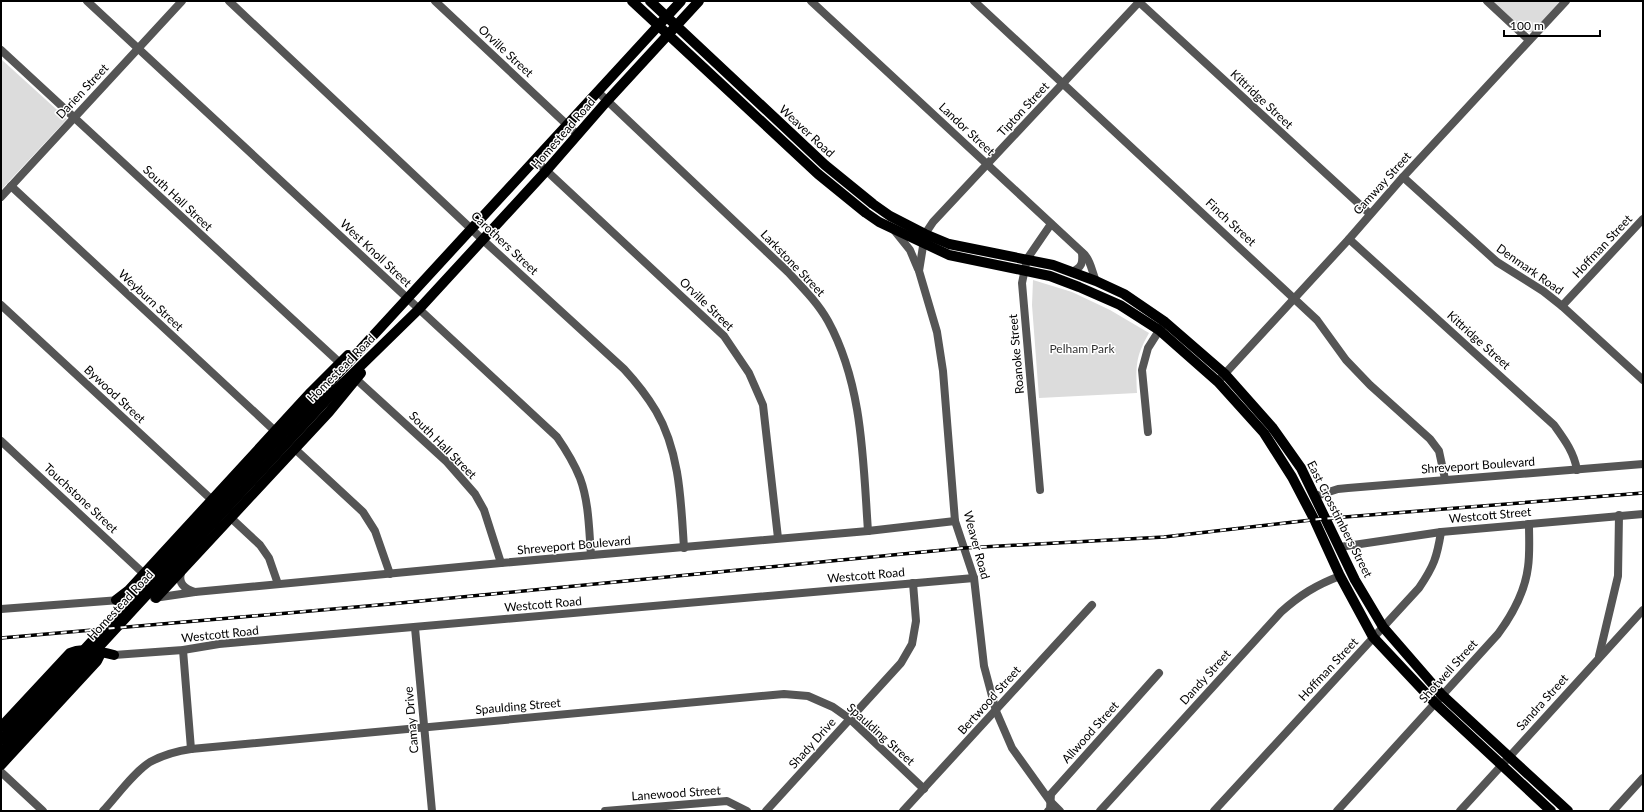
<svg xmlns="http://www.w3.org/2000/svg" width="1644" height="812" font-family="Lato,sans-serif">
  <rect width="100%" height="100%" fill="#fff"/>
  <g fill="#dcdcdc">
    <path d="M1491 1H1562L1533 32H1526Z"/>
    <path d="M1 59 67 119 1 190Z"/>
    <path d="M1033 280 1072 292 1110 310 1149 333C1135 358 1136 365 1137 393L1039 398 1032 305Z"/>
  </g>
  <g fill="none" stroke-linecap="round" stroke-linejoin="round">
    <g stroke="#555" stroke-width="8">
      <path d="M87 1 557 437C566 450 574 463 580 478 589 502 589 530 591 555"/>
      <path d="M229 1 483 240 624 369C636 382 647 396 656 411 680 452 681 502 684 548"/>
      <path d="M435 1 578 135"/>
      <path d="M811 1 1085 255C1091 262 1092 272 1096 281"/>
      <path d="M974 1 1317 320 1346 360 1370 385 1430 439 1439 451 1445 479"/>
      <path d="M1138 1 1370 214"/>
      <path d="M1487 1 1529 40"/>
      <path d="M1 50 340 363"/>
      <path d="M598 92 788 272C803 288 818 303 828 321 863 385 863 461 868 531"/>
      <path d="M535 160 724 336 749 373 763 405 778 538"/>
      <path d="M1403 177 1497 262 1543 291 1562 306 1643 380"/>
      <path d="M11 186 275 431"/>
      <path d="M1 197 182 1"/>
      <path d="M894 230 910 250 918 269"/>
      <path d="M1349 239 1554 425C1564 439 1574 452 1577 470"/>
      <path d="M1072 272C1082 267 1083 263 1082 253"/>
      <path d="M1 305 212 500"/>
      <path d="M1562 306 1643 219"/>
      <path d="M1221 378 1349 239 1403 177 1566 1"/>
      <path d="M356 379 447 462 475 494 484 510 501 563"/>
      <path d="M1148 432 1142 370 1148 348 1162 326"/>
      <path d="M1 441 144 574"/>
      <path d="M295 449 363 512 375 531 390 574"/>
      <path d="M1040 490 1022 283 1027 259 1051 224"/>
      <path d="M1316 496 1338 489 1348 488 1643 464"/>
      <path d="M231 518 260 545 269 558 278 584"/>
      <path d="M1340 547 1441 532 1643 514"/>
      <path d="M181 573C178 584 185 589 195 592"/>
      <path d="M154 598 195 592 501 563 868 531 955 521"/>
      <path d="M1 609 120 600"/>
      <path d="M415 628 432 811"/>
      <path d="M183 650 191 749"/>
      <path d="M114 655 183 650 219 644 974 578"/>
      <path d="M1599 656 1618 576 1619 515"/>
      <path d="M1 772 43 811"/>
      <path d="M103 811C117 796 133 773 150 762 163 755 177 751 191 749L784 694 808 696 833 707 850 719 924 789"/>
      <path d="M605 811 727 801 747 811"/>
      <path d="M766 811 901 663 912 644 916 621 913 583"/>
      <path d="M903 811 1092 605"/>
      <path d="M1048 811 1050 809 1051 794 1159 673"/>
      <path d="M1060 811 1050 801 1012 748 996 711 984 666 974 578 955 521 943 371 937 332 919 271 925 234 933 222 1139 2"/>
      <path d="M1100 811 1281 612C1300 595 1316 585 1340 576"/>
      <path d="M1214 811 1419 588C1434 566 1437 557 1441 532"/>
      <path d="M1337 811 1498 634C1512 615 1525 592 1528 567 1530 553 1529 538 1529 524"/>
      <path d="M1460 811 1643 610"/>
      <path d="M1613 811 1643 778"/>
    </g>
    <g stroke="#000" stroke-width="10">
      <path d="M632 1 818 174 866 213 879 222 949 255 1050 276 1079 287 1120 305 1159 330 1218 382 1264 433 1292 477 1314 519 1340 576 1373 637 1435 703 1551 811"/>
      <path d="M650 1 825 165 873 204 890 216 925 234 949 244 1053 265 1096 281 1124 294 1165 322 1225 374 1272 427 1301 468 1355 580 1383 627 1442 695 1568 811"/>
      <path d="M156 598 329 412 361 373"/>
      <path d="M116 600 129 590 311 392 348 355"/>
      <path d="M1 727 70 653C82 647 102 652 114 655"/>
      <path d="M1 740 681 1"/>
      <path d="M1 753 331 395 419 309 546 171 607 101 699 1"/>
      <path d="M1 765 97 661 100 655 98 652"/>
    </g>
    <g stroke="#000" stroke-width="3.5">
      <path id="rail" d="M1 638 390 604 964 548 1164 537 1320 519 1643 493"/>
    </g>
    <use href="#rail" stroke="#fff" stroke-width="2" stroke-dasharray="6" stroke-linecap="butt"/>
  </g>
  <g text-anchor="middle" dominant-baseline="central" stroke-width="3" stroke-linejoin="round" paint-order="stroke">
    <g font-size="12" fill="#000" stroke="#fff">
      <text transform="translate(506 51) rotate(43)">Orville Street</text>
      <text transform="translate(82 91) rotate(-47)">Darien Street</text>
      <text transform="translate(1262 99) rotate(43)">Kittridge Street</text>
      <text transform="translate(1023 109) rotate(-47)">Tipton Street</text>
      <text transform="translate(967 129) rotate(43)">Landor Street</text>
      <text transform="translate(807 131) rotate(43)">Weaver Road</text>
      <text transform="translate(563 133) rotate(-49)">Homestead Road</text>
      <text transform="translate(1382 183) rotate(-48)">Camway Street</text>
      <text transform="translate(178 198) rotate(43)">South Hall Street</text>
      <text transform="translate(1231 222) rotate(43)">Finch Street</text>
      <text transform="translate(505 243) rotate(43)">Carothers Street</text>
      <text transform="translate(1602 246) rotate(-47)">Hoffman Street</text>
      <text transform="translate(376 253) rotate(43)">West Knoll Street</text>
      <text transform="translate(793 263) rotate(46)">Larkstone Street</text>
      <text transform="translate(1530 269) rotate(35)">Denmark Road</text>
      <text transform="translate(151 300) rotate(43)">Weyburn Street</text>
      <text transform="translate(707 304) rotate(44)">Orville Street</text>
      <text transform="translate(1479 340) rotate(42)">Kittridge Street</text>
      <text transform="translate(1016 354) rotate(-95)">Roanoke Street</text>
      <text transform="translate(341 368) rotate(-45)">Homestead Road</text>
      <text transform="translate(115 394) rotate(43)">Bywood Street</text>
      <text transform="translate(443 445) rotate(45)">South Hall Street</text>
      <text transform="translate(1478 465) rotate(-4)">Shreveport Boulevard</text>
      <text transform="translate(81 498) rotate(43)">Touchstone Street</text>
      <text transform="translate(1490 515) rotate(-5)">Westcott Street</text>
      <text transform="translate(1340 519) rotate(63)">East Crosstimbers Street</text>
      <text transform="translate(574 545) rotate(-5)">Shreveport Boulevard</text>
      <text transform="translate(977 545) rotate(75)">Weaver Road</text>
      <text transform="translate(866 575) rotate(-5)">Westcott Road</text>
      <text transform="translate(543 604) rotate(-5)">Westcott Road</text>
      <text transform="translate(120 605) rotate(-47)">Homestead Road</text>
      <text transform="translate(220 634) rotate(-6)">Westcott Road</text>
      <text transform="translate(1328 669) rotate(-47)">Hoffman Street</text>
      <text transform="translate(1448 671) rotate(-48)">Shotwell Street</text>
      <text transform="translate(1205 677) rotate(-48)">Dandy Street</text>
      <text transform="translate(989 700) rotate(-48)">Bertwood Street</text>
      <text transform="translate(1542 702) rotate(-48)">Sandra Street</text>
      <text transform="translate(518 706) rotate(-5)">Spaulding Street</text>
      <text transform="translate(411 720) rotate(-95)">Camay Drive</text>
      <text transform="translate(1090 732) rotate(-48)">Allwood Street</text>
      <text transform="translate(881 734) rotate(42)">Spaulding Street</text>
      <text transform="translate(812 743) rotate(-48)">Shady Drive</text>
      <text transform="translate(676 793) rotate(-4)">Lanewood Street</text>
    </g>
    <g font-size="12" fill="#333" stroke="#fff">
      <text x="1082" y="348">Pelham Park</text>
    </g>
  </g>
  <rect width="1644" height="812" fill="none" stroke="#000000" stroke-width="4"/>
  <path d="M1504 30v6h96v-6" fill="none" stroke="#000000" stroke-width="2"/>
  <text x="1510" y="30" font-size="12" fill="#000000" stroke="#ffffff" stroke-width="3" paint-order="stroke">100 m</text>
</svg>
